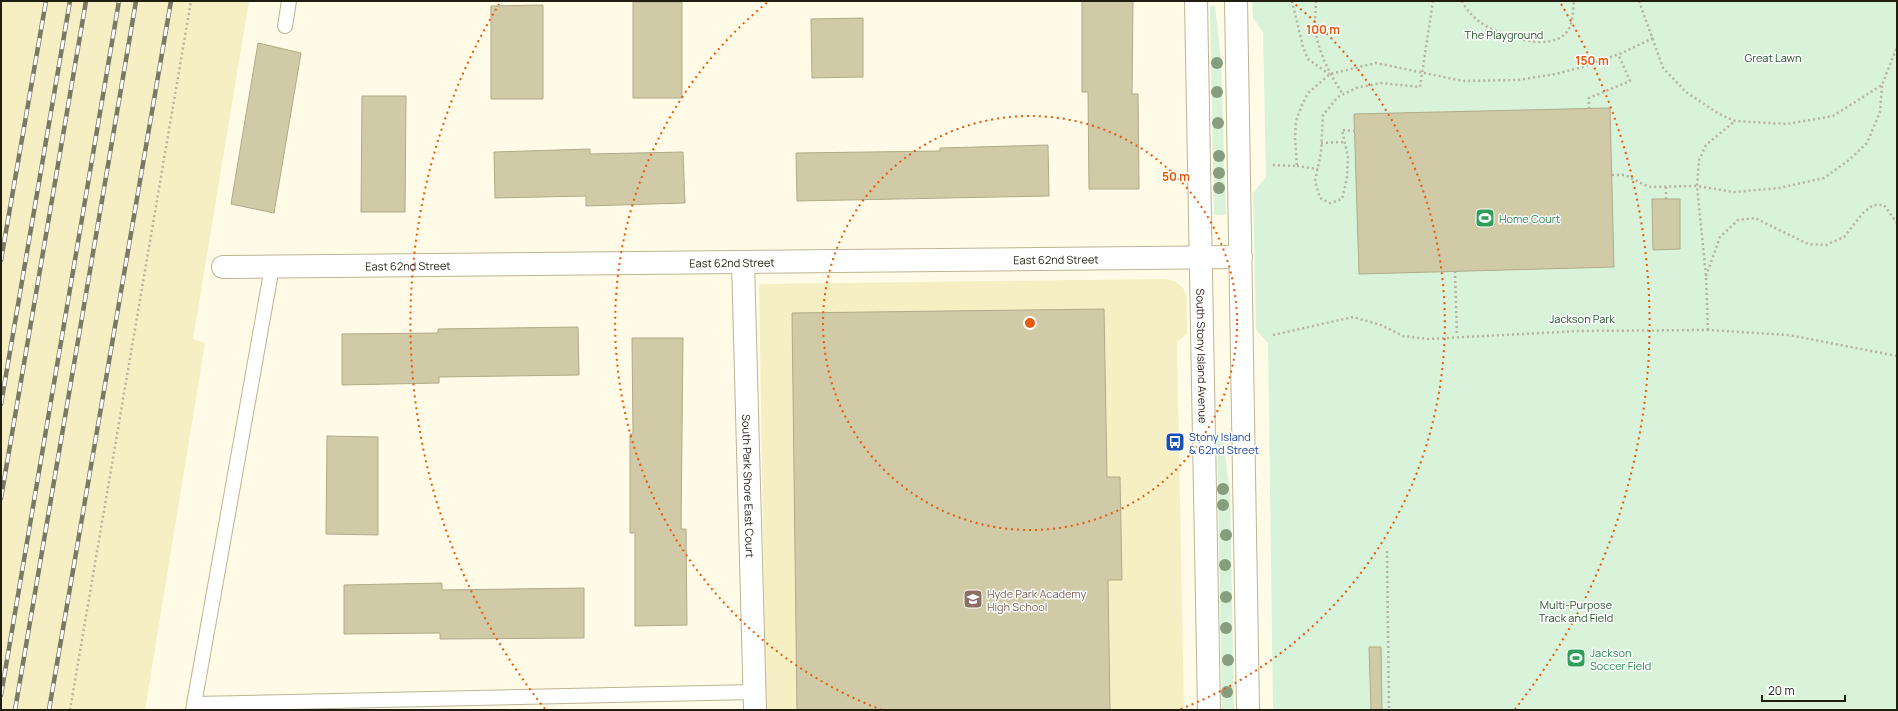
<svg xmlns="http://www.w3.org/2000/svg" width="1898" height="711" font-family="Manrope,sans-serif">
  <rect width="100%" height="100%" fill="#fffbe6"/>
  <g fill="#f6efc4">
    <path d="M1 1H249L193 339 205 343 145 710H1Z"/>
    <path d="M1164 279 1175 281 1183 288 1187 296V334L1177 342 1184 710H766L759 284Z"/>
  </g>
  <g fill="#d8f3d9">
    <path d="M1252 1H1897V710H1273L1268 343 1256 330 1253 193 1266 177 1263 32 1253 18Z"/>
    <path d="M1210 6H1215L1221 60 1226 215H1214Z"/>
    <path d="M1217 440H1223L1230 492 1234 710H1222Z"/>
  </g>
  <g fill="#d0caa7" stroke="#b0aa88">
    <path d="M1082 1H1133L1132 94H1138L1139 189H1089L1088 92H1082Z"/>
    <rect x="633" y="2" width="49" height="96"/>
    <path d="M543 5V99H491V6Z"/>
    <path d="M863 18V77L812 78 811 19Z"/>
    <path d="M258 43 301 53 274 213 231 204Z"/>
    <path d="M362 96H406L405 212H361Z"/>
    <path d="M1610 108 1614 267 1359 274 1354 114Z"/>
    <path d="M1048 145 1049 196 797 201 796 153 940 151V148Z"/>
    <path d="M590 149V154L683 152 685 203 586 206V196L495 198 494 152Z"/>
    <path d="M1652 199H1680V249L1653 250Z"/>
    <path d="M1104 309 1107 477H1120L1122 580H1108L1110 710H797L792 313Z"/>
    <path d="M578 327 579 375 439 377V383L342 385V334L438 333V329Z"/>
    <path d="M632 338H683L681 529H686L687 625 635 626V533H630V434H633Z"/>
    <path d="M327 436 378 437V535L326 534Z"/>
    <path d="M442 583V590L584 588V638L440 639V633L344 634V585Z"/>
    <path d="M1369 647H1381L1382 710H1371Z"/>
  </g>
  <g fill="none" stroke-linecap="round" stroke-linejoin="round">
    <g stroke="#bbb593" stroke-width="16">
      <g id="lane">
        <path d="M285 26 289 1"/>
        <path d="M194 704 754 692"/>
        <path d="M193 710 272 267"/>
      </g>
    </g>
    <g stroke="#bbb593" stroke-width="24">
      <g id="street">
        <path id="s1" d="M743 262 755 710"/>
        <path id="s2" d="M223 267 1241 257"/>
      </g>
    </g>
    <g stroke="#bbb593" stroke-width="24">
      <g id="secondary">
        <path id="s3" d="M1196 1 1209 710"/>
        <path d="M1236 1 1248 710"/>
      </g>
    </g>
    <g stroke="#b6b2a0" stroke-width="2.5" stroke-dasharray="2 3" stroke-linecap="butt">
      <path d="M1292 1 1303 47 1308 59 1329 74"/>
      <path d="M1316 1C1316 8 1315 16 1315 23 1316 48 1329 73 1342 93"/>
      <path d="M1462 1C1466 9 1472 16 1480 22 1498 35 1548 53 1566 33 1573 25 1573 11 1574 1"/>
      <path d="M1639 1 1663 68 1686 92 1719 114 1735 121 1787 124 1833 116 1882 85 1897 47"/>
      <path d="M1589 109V98L1630 81 1618 54"/>
      <path d="M1355 131 1342 130 1348 157 1347 177 1342 199 1330 203 1320 198 1315 181 1321 153 1323 115 1338 97 1356 88 1381 83 1420 87 1433 1"/>
      <path d="M1321 143 1344 142"/>
      <path d="M1273 165 1297 166 1295 139 1296 121 1302 105 1308 93 1330 74 1376 63 1463 81 1518 80 1556 74 1579 68 1622 53 1653 38"/>
      <path d="M1297 166 1318 169"/>
      <path d="M1612 175H1625L1649 187 1697 186 1734 192 1779 188 1824 178 1849 160 1867 143 1880 112 1882 85"/>
      <path d="M1666 187V199"/>
      <path d="M1455 271 1457 336"/>
      <path d="M1706 276 1720 237 1738 220 1755 218 1808 244 1826 245 1844 237 1863 213 1873 205H1884L1897 223"/>
      <path d="M1708 330 1706 276 1697 186 1699 160 1706 145 1735 121"/>
      <path d="M1273 335 1353 317 1381 325 1403 336 1428 339 1579 331 1708 330 1789 335 1897 356"/>
      <path d="M1387 551 1389 710"/>
      <path d="M70 710 191 1"/>
    </g>
    <use href="#lane" stroke="#fff" stroke-width="14"/>
    <use href="#street" stroke="#fff" stroke-width="22"/>
    <use href="#secondary" stroke="#fff" stroke-width="22"/>
    <g stroke="#7c7868" stroke-width="4.5">
      <g id="rail">
        <path d="M1 260 46 1"/>
        <path d="M1 404 70 1"/>
        <path d="M1 498 86 1"/>
        <path d="M1 695 119 1"/>
        <path d="M15 710 136 1"/>
        <path d="M49 710 171 1"/>
      </g>
    </g>
    <use href="#rail" stroke="#fff" stroke-width="3" stroke-dasharray="9" stroke-linecap="butt"/>
  </g>
  <g fill="#869e7e">
    <circle cx="1217" cy="63" r="6"/>
    <circle cx="1217" cy="92" r="6"/>
    <circle cx="1218" cy="123" r="6"/>
    <circle cx="1219" cy="156" r="6"/>
    <circle cx="1219" cy="173" r="6"/>
    <circle cx="1219" cy="188" r="6"/>
    <circle cx="1223" cy="489" r="6"/>
    <circle cx="1223" cy="505" r="6"/>
    <circle cx="1226" cy="535" r="6"/>
    <circle cx="1225" cy="565" r="6"/>
    <circle cx="1226" cy="597" r="6"/>
    <circle cx="1226" cy="628" r="6"/>
    <circle cx="1228" cy="660" r="6"/>
    <circle cx="1227" cy="692" r="6"/>
  </g>
  <g fill="none" stroke="#e8590c" stroke-width="2" stroke-dasharray="2 4">
    <circle cx="1030" cy="323" r="207"/>
    <path d="M882 710A414 414 0 0 1 769 1M1291 1A414 414 0 0 1 1178 710"/>
    <path d="M545 709A620 620 0 0 1 499 4M1561 4A620 620 0 0 1 1515 709"/>
  </g>
  <defs>
    <g id="stadium-square" transform="scale(1)"><rect x="-9" y="-9" width="18" height="18" rx="4" fill="#2e9e5b" stroke="#fff"/><path d="M0-5a6.5 5 0 1 0 0 10a6.5 5 0 1 0 0-10ZM-3.5-1.8h7v3.6h-7Z" fill="#fff"/></g>
    <g id="bus-square" transform="scale(1)"><rect x="-9" y="-9" width="18" height="18" rx="4" fill="#1a4fb4" stroke="#fff"/><path d="M-5-6H5V4H4V6H2V4H-2V6H-4V4H-5ZM-3.5-4V0h7V-4ZM-3.5 1.2v1.5H-2V1.2ZM2 1.2v1.5H3.5V1.2Z" fill="#fff"/></g>
    <g id="school-square" transform="scale(1)"><rect x="-9" y="-9" width="18" height="18" rx="4" fill="#8d6e63" stroke="#fff"/><path d="M0-5L7-2L0 1L-7-2ZM-4 1L0 2.5L4 1V4Q0 6-4 4Z" fill="#fff"/></g>
  </defs>
  <g fill-rule="evenodd">
    <use href="#stadium-square" x="1485" y="218"/>
    <use href="#bus-square" x="1175" y="442"/>
    <use href="#school-square" x="973" y="599"/>
    <use href="#stadium-square" x="1576" y="658"/>
  </g>
  <g text-anchor="middle" dominant-baseline="central" stroke-width="3" stroke-linejoin="round" paint-order="stroke">
    <g font-size="11" fill="#235128" stroke="#fff">
      <text x="1504" y="34">The Playground</text>
      <text x="1773" y="57">Great Lawn</text>
      <text x="1582" y="318">Jackson Park</text>
      <text x="1576" y="604">Multi-Purpose<tspan x="1576" dy="13">Track and Field</tspan></text>
    </g>
    <g font-size="11" fill="#27864d" stroke="#fff" text-anchor="start">
      <text x="1499" y="218">Home Court</text>
      <text x="1590" y="652">Jackson<tspan x="1590" dy="13">Soccer Field</tspan></text>
    </g>
    <g font-size="11" fill="#211e11" stroke="#fff">
      <text stroke="none"><textPath href="#s2" startOffset="833">East 62nd Street</textPath></text>
      <text stroke="none"><textPath href="#s2" startOffset="509">East 62nd Street</textPath></text>
      <text stroke="none"><textPath href="#s2" startOffset="185">East 62nd Street</textPath></text>
      <text stroke="none"><textPath href="#s3" startOffset="355">South Stony Island Avenue</textPath></text>
      <text stroke="none"><textPath href="#s1" startOffset="224">South Park Shore East Court</textPath></text>
    </g>
    <g font-size="11" fill="#164399" stroke="#fff" text-anchor="start">
      <text x="1189" y="436">Stony Island<tspan x="1189" dy="13">&amp; 62nd Street</tspan></text>
    </g>
    <g font-size="11" fill="#785e54" stroke="#fff" text-anchor="start">
      <text x="987" y="593">Hyde Park Academy<tspan x="987" dy="13">High School</tspan></text>
    </g>
  </g>
  <circle cx="1030" cy="323" r="6" fill="#e8590c" stroke="#fff" stroke-width="2"/>
  <g font-size="12" text-anchor="middle" font-weight="bold" fill="#e8590c" stroke="#fff" stroke-width="3" stroke-linejoin="round" paint-order="stroke">
    <text x="1323" y="34">100 m</text>
    <text x="1592" y="65">150 m</text>
    <text x="1176" y="181">50 m</text>
  </g>
  <rect width="1898" height="711" fill="none" stroke="#211e11" stroke-width="4"/>
  <path d="M1762 695v6h83v-6" fill="none" stroke="#211e11" stroke-width="2"/>
  <text x="1768" y="695" font-size="12" fill="#211e11" stroke="#ffffff" stroke-width="3" paint-order="stroke">20 m</text>
</svg>
